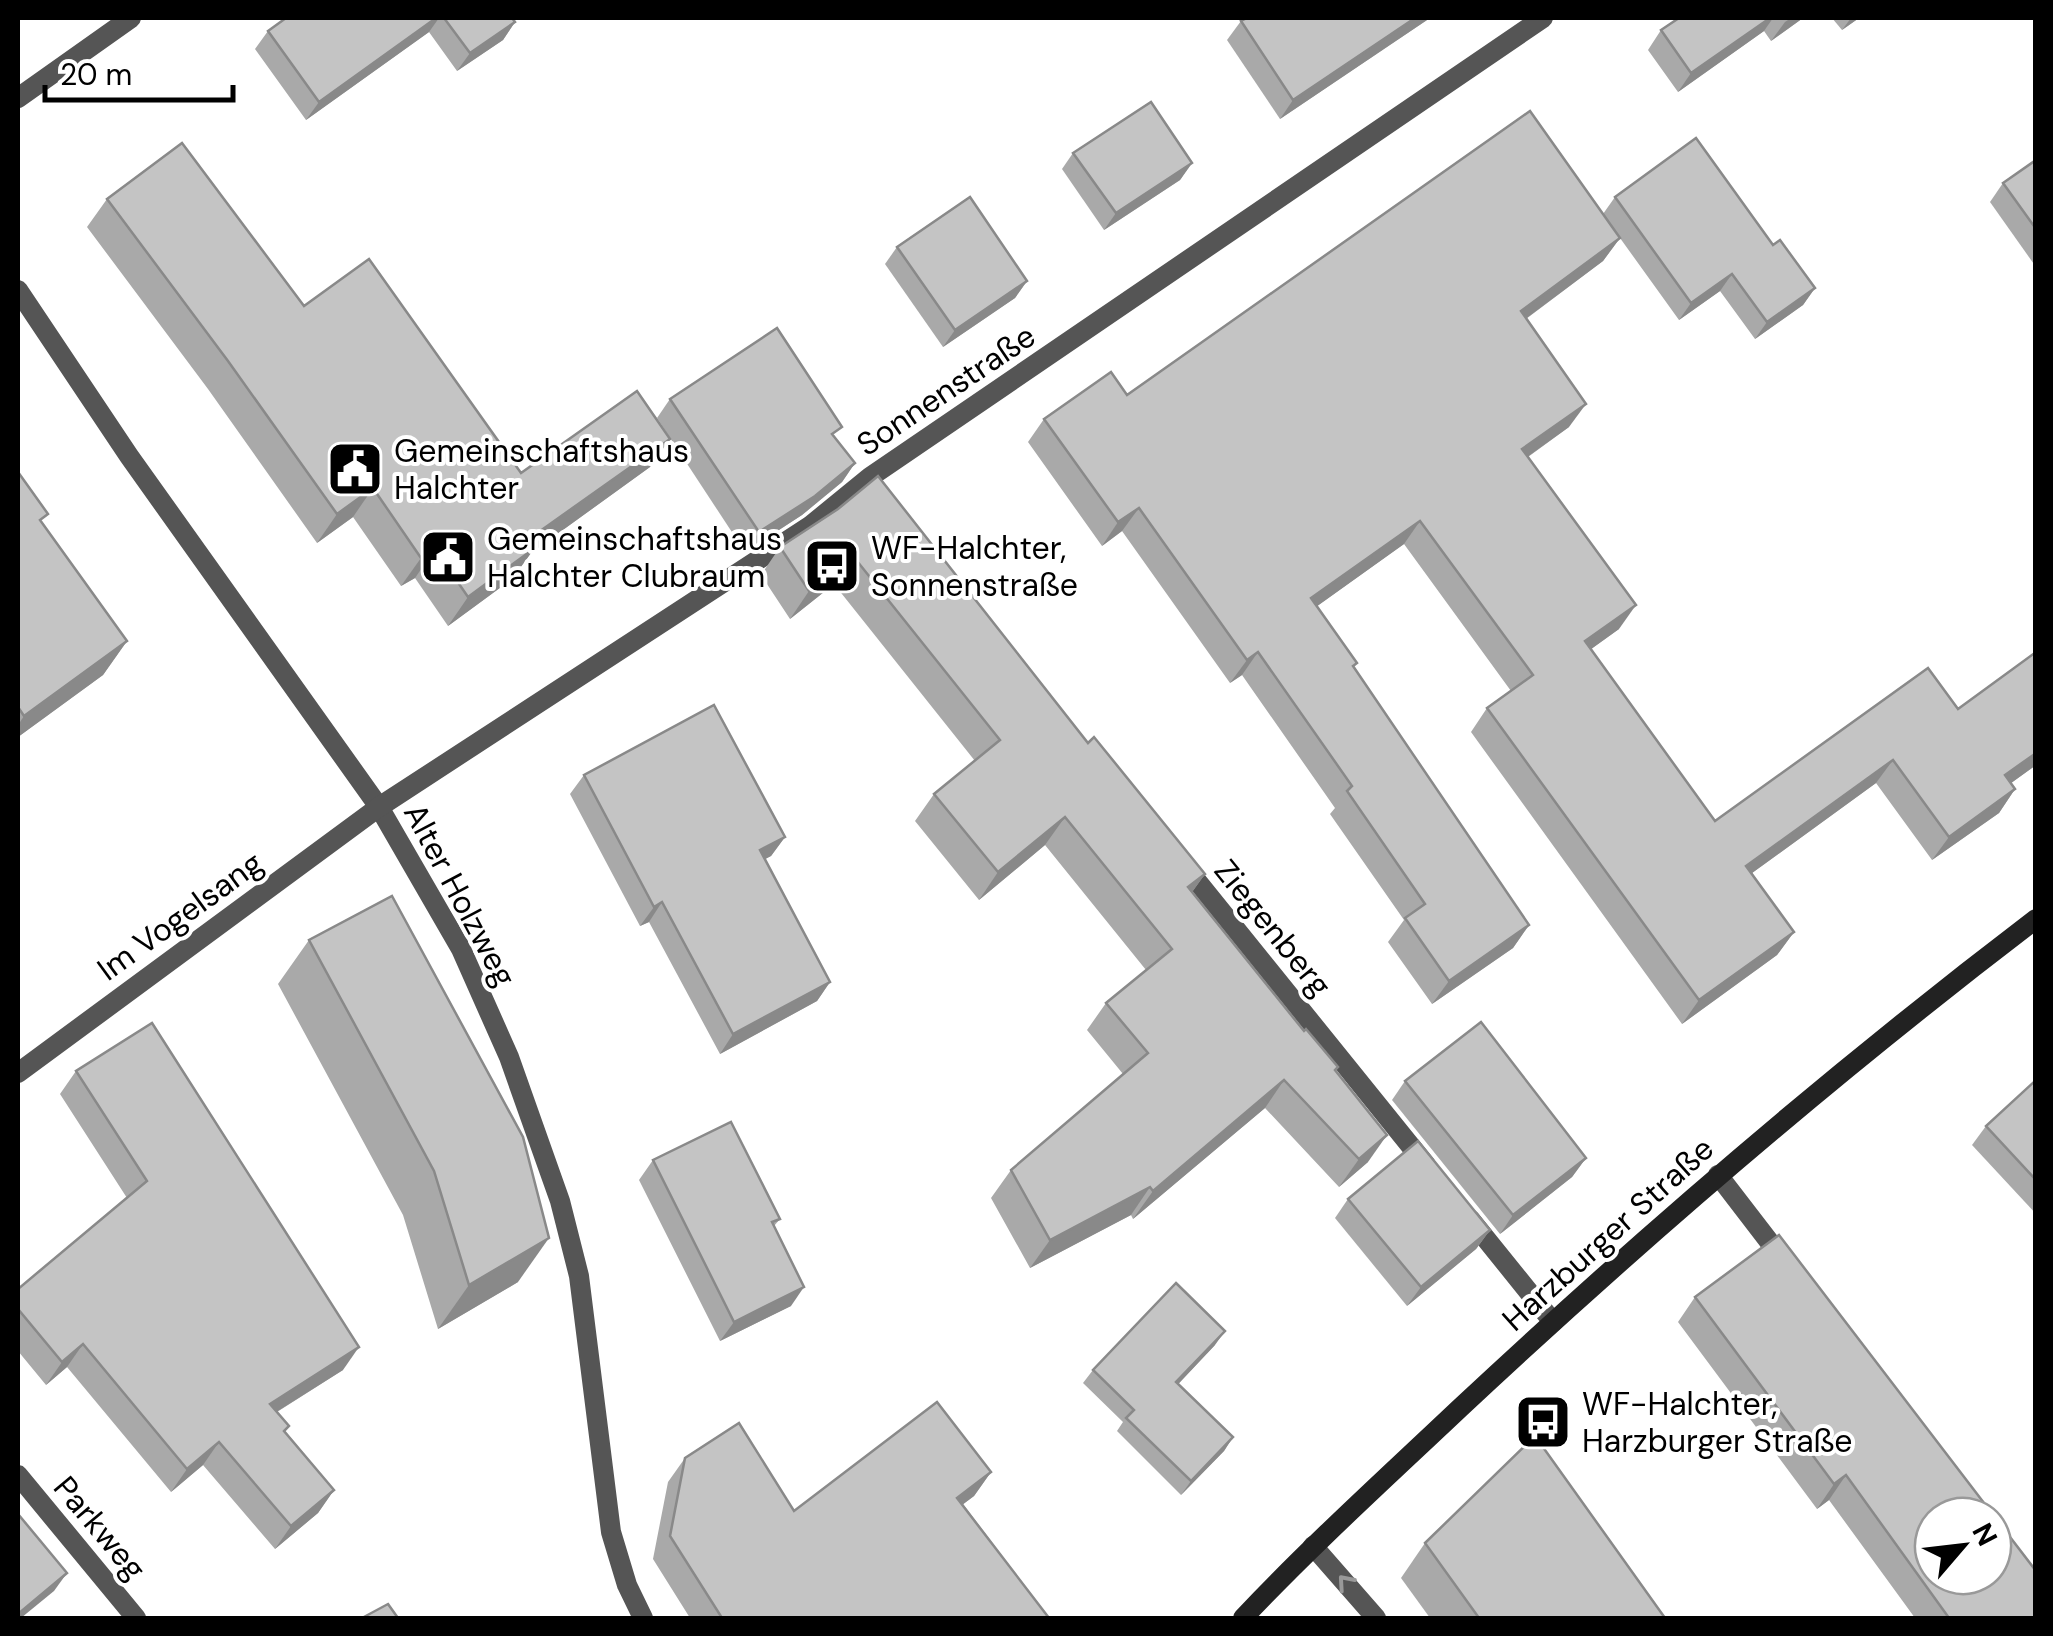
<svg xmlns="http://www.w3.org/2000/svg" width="2053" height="1636" font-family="'DM Sans',sans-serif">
  <rect width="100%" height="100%" fill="#fff"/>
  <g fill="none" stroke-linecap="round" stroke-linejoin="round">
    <g stroke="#555" stroke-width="20">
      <path d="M18 98 131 18"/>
      <path d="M18 290 129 456 379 807 461 949 509 1057 560 1201 579 1276 611 1532 627 1585 643 1618"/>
      <path d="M1184 865 1426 1165"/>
      <path d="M18 1073 379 807 810 526 870 477 1543 18"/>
      <path d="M1718 1175 1784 1261"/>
      <path d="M1470 1219 1553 1322"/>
      <path d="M18 1475 136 1618"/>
      <path d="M1313 1546 1376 1618"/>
    </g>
    <path stroke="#222" stroke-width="20" d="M1243 1618C1312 1545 1387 1477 1460 1408 1644 1236 1835 1072 2036 919"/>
  </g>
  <g fill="#a9a9a9">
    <path d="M286 18H512L515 22 503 40 457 71 429 32 306 120 255 49 268 31Z"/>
    <path d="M1430 18 1280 119 1227 40 1241 21Z"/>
    <path d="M1679 18H1803L1771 41 1764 31 1678 92 1648 50 1661 30Z"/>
    <path d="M1832 18H1859L1842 30Z"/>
    <path d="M1073 153 1192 163 1180 180 1104 230 1062 169Z"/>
    <path d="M2036 160V267L1990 202 2003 183Z"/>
    <path d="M1615 197 1773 245 1815 288 1803 305 1755 339 1720 291 1679 320 1620 238 1603 261 1526 319 1569 427 1528 457 1619 629 1591 649 1715 821 1958 709 2036 652V765L2011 783 2015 789 1999 813 1932 860 1876 783 1752 873 1794 932 1777 955 1682 1024 1471 732 1487 708 1511 691 1404 544 1317 606 1357 663 1354 667 1529 925 1513 948 1432 1004 1388 942 1404 920 1330 814 1335 808 1242 675 1230 683 1122 531 1102 546 1028 442 1044 419 1127 395 1603 214Z"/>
    <path d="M107 199 304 306 521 473 650 467 531 553 512 579 448 626 415 578 401 586 353 517 317 543 208 389 87 227Z"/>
    <path d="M897 247 1027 281 1015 298 943 347 885 264Z"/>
    <path d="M670 399 835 437 855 463 842 482 802 515 745 552 657 418Z"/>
    <path d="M18 472 42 523 127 641 103 675 18 737Z"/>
    <path d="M838 509 1088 743 1205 874 1192 892 1304 1031 1338 1067 1336 1071 1368 1162 1339 1187 1265 1108 1133 1219 1131 1215 1030 1268 991 1198 1011 1170 1123 1074 1087 1030 1106 1003 1146 970 1045 845 979 900 915 821 934 794 975 761 834 584 790 619 761 575 780 547Z"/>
    <path d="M584 775 785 837 771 856 765 859 830 982 817 1001 720 1054 649 922 640 926 570 794Z"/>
    <path d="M309 940 518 1282 438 1329 403 1215 278 984Z"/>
    <path d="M76 1071 343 1370 277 1412 289 1426 285 1431 334 1490 318 1513 275 1549 203 1465 171 1492 67 1367 46 1385 18 1351V1289L127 1198 60 1094Z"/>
    <path d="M2036 1080V1214L1972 1145 1986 1126Z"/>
    <path d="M1405 1081 1586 1158 1572 1177 1500 1234 1392 1100Z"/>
    <path d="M653 1160 780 1219 774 1226 791 1306 720 1341 639 1180Z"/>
    <path d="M1348 1199 1490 1230 1476 1249 1407 1306 1335 1218Z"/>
    <path d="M1695 1297 2036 1618H1915L1829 1500 1817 1509 1678 1322Z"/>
    <path d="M1215 1345 1178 1384 1233 1437 1224 1451 1181 1495 1117 1431 1123 1422 1083 1383 1093 1370Z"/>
    <path d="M685 1458 794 1511 991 1472 974 1496 963 1504 1049 1618H690L653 1559 668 1482Z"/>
    <path d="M1425 1543 1665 1618H1430L1401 1578Z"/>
  </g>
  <g fill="#898989">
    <path d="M436 18H439L429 32 306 120 319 102Z"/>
    <path d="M1415 18H1430L1280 119 1293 100Z"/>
    <path d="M1770 18H1773L1764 31 1678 92 1691 73Z"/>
    <path d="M1791 18H1803L1771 41 1785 22Z"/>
    <path d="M1851 18H1859L1842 30Z"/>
    <path d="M515 22 503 40 457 71 470 53Z"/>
    <path d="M1192 163 1180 180 1104 230 1116 213Z"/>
    <path d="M1620 238 1603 261 1504 335 1521 311Z"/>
    <path d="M1732 274 1720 291 1679 320 1691 303Z"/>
    <path d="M1027 281 1015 298 943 347 955 330Z"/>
    <path d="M1815 288 1803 305 1755 339 1767 322Z"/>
    <path d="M1586 404 1569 427 1506 472 1522 449Z"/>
    <path d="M670 439 650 467 531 553 512 579 448 626 468 597 526 541Z"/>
    <path d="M855 463 842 482 802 515 745 552 759 532Z"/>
    <path d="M373 488 353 517 317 543 337 514Z"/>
    <path d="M1139 508 1122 531 1102 546 1118 522Z"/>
    <path d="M1420 521 1404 544 1295 622 1311 598Z"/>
    <path d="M435 549 415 578 401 586 421 558Z"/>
    <path d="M853 556 834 584 790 619 809 591Z"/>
    <path d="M1636 605 1619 629 1569 665 1585 641Z"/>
    <path d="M127 641 103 675 18 737V725L24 716Z"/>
    <path d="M1258 652 1242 675 1230 683 1247 660Z"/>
    <path d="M2036 753V765L1989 799 2005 775Z"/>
    <path d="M1893 760 1876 783 1730 889 1746 866Z"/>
    <path d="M2015 789 1999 813 1932 860 1949 837Z"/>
    <path d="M1065 817 1045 845 979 900 998 872Z"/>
    <path d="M785 837 771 856 746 869 760 850Z"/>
    <path d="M1205 874 1185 902 1188 887Z"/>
    <path d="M662 902 649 922 640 926 654 907Z"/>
    <path d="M1529 925 1513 948 1432 1004 1449 981Z"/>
    <path d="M1794 932 1777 955 1682 1024 1699 1000Z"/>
    <path d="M830 982 817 1001 720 1054 733 1034Z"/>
    <path d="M1284 1080 1265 1108 1133 1219 1153 1191Z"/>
    <path d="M1387 1135 1368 1162 1339 1187 1359 1159Z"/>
    <path d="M1586 1158 1572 1177 1500 1234 1513 1215Z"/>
    <path d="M1150 1187 1131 1215 1030 1268 1050 1240Z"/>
    <path d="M1490 1230 1476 1249 1407 1306 1421 1287Z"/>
    <path d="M549 1238 518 1282 438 1329 469 1285Z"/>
    <path d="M804 1287 791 1306 720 1341 734 1322Z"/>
    <path d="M1225 1331 1215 1345 1167 1396 1176 1382Z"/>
    <path d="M83 1344 67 1367 46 1385 62 1362Z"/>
    <path d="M359 1347 343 1370 254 1426 270 1404Z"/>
    <path d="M1233 1437 1224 1451 1181 1495 1191 1481Z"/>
    <path d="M219 1442 203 1465 171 1492 187 1469Z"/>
    <path d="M991 1472 974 1496 941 1521 957 1498Z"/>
    <path d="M1846 1475 1829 1500 1817 1509 1834 1484Z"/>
    <path d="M334 1490 318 1513 275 1549 291 1526Z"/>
    <path d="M67 1573 54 1591 21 1618H18V1614Z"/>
  </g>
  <g fill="#c4c4c4" stroke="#898989" stroke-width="2.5" fill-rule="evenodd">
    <path d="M286 18H436L319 102 268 31Z"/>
    <path d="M444 18H512L515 22 470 53Z"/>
    <path d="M1247 18H1415L1293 100 1241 21Z"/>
    <path d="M1679 18H1770L1691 73 1661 30Z"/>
    <path d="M1151 102 1192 163 1116 213 1073 153Z"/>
    <path d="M1530 111 1620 238 1521 311 1586 404 1522 449 1636 605 1585 641 1715 821 1928 668 1958 709 2036 652V753L2005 775 2015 789 1949 837 1893 760 1746 866 1794 932 1699 1000 1487 708 1533 675 1420 521 1311 598 1357 663 1353 666 1529 925 1449 981 1405 918 1425 904 1347 791 1352 786 1258 652 1247 660 1139 508 1118 522 1044 419 1111 372 1127 395Z"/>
    <path d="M1696 138 1773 245 1780 240 1815 288 1767 322 1732 274 1691 303 1615 197Z"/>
    <path d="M182 143 304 306 369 259 521 473 637 391 670 439 526 541 532 550 468 597 435 549 421 558 373 488 337 514 228 361 107 199Z"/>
    <path d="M2036 160V229L2003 183Z"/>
    <path d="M970 197 1027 281 955 330 897 247Z"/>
    <path d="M777 328 842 427 832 434 855 463 815 496 759 532 670 399Z"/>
    <path d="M18 472 48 514 40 520 127 641 24 716 18 707Z"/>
    <path d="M878 476 1088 743 1094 737 1205 874 1188 887 1304 1031 1306 1029 1338 1067 1335 1070 1387 1135 1359 1159 1284 1080 1153 1191 1150 1187 1050 1240 1011 1170 1148 1053 1106 1003 1172 949 1065 817 998 872 934 794 1000 740 853 556 809 591 780 547 838 509Z"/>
    <path d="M714 705 785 837 760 850 830 982 733 1034 662 902 654 907 584 775Z"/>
    <path d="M392 896 523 1137 549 1238 469 1285 434 1171 309 940Z"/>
    <path d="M1481 1022 1586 1158 1513 1215 1405 1081Z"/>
    <path d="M152 1023 359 1347 270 1404 289 1426 284 1431 334 1490 291 1526 219 1442 187 1469 83 1344 62 1362 18 1309V1289L147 1181 76 1071Z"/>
    <path d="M2036 1080V1180L1986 1126Z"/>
    <path d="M731 1122 780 1219 772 1222 804 1287 734 1322 653 1160Z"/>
    <path d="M1418 1141 1490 1230 1421 1287 1348 1199Z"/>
    <path d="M1779 1235 2036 1571V1618H1949L1846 1475 1834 1484 1695 1297ZM1933 1516H1993V1576H1933Z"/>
    <path d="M1176 1283 1225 1331 1176 1382 1233 1437 1191 1481 1126 1418 1134 1410 1093 1370Z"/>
    <path d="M937 1402 991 1472 957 1498 1049 1618H722L670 1536 685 1458 739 1423 794 1511Z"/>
    <path d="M1535 1436 1665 1618H1479L1425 1543Z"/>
    <path d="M18 1514 67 1573 18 1614Z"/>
    <path d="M388 1604 398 1618H362Z"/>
  </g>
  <defs><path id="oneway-chevron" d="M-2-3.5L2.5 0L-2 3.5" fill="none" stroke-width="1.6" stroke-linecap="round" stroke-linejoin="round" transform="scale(2.5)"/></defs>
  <use stroke="#999" href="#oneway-chevron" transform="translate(1345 1582) rotate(-131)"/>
  <defs>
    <g id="civic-square" transform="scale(2.875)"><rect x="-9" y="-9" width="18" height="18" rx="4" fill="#000" stroke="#fff"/><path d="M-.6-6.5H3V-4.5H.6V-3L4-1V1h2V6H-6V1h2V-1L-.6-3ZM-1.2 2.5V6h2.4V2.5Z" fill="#fff"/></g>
    <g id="bus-square" transform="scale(2.875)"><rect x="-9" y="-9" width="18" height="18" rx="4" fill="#000" stroke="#fff"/><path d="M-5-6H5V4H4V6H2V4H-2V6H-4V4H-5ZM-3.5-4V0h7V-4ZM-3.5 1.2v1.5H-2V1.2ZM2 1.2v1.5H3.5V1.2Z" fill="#fff"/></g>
  </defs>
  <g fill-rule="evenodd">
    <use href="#civic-square" x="355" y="469"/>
    <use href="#civic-square" x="448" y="557"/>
    <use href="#bus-square" x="832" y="566"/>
    <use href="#bus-square" x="1543" y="1422"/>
  </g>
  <g text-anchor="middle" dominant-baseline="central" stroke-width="8" stroke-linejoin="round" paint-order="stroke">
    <g font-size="32" fill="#000" stroke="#fff">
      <text transform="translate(946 390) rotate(-34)">Sonnenstraße</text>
      <text transform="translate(460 895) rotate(62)">Alter Holzweg</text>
      <text transform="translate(180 916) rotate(-36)">Im Vogelsang</text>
      <text transform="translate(1273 928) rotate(51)">Ziegenberg</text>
      <text transform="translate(1608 1234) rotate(-42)">Harzburger Straße</text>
      <text transform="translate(100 1528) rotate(50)">Parkweg</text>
    </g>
    <g font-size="32" fill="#000" stroke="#fff" text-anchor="start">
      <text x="394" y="451">Gemeinschaftshaus<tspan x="394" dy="37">Halchter</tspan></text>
      <text x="487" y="539">Gemeinschaftshaus<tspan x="487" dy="37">Halchter Clubraum</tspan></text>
      <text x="871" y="548">WF-Halchter,<tspan x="871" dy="37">Sonnenstraße</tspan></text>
      <text x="1582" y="1404">WF-Halchter,<tspan x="1582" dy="37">Harzburger Straße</tspan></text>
    </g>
  </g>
  <rect width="2053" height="1636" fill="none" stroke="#000000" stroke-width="40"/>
  <g transform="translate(1963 1546) rotate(62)"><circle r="48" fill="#ffffff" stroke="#999999" stroke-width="2.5"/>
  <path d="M0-8L18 38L0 25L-18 38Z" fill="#000000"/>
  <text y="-15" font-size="28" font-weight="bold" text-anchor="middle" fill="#000000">N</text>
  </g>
  <path d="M45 85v15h188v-15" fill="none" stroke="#000000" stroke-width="5"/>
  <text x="60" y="85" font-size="30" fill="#000000" stroke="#ffffff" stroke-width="8" paint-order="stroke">20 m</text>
</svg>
